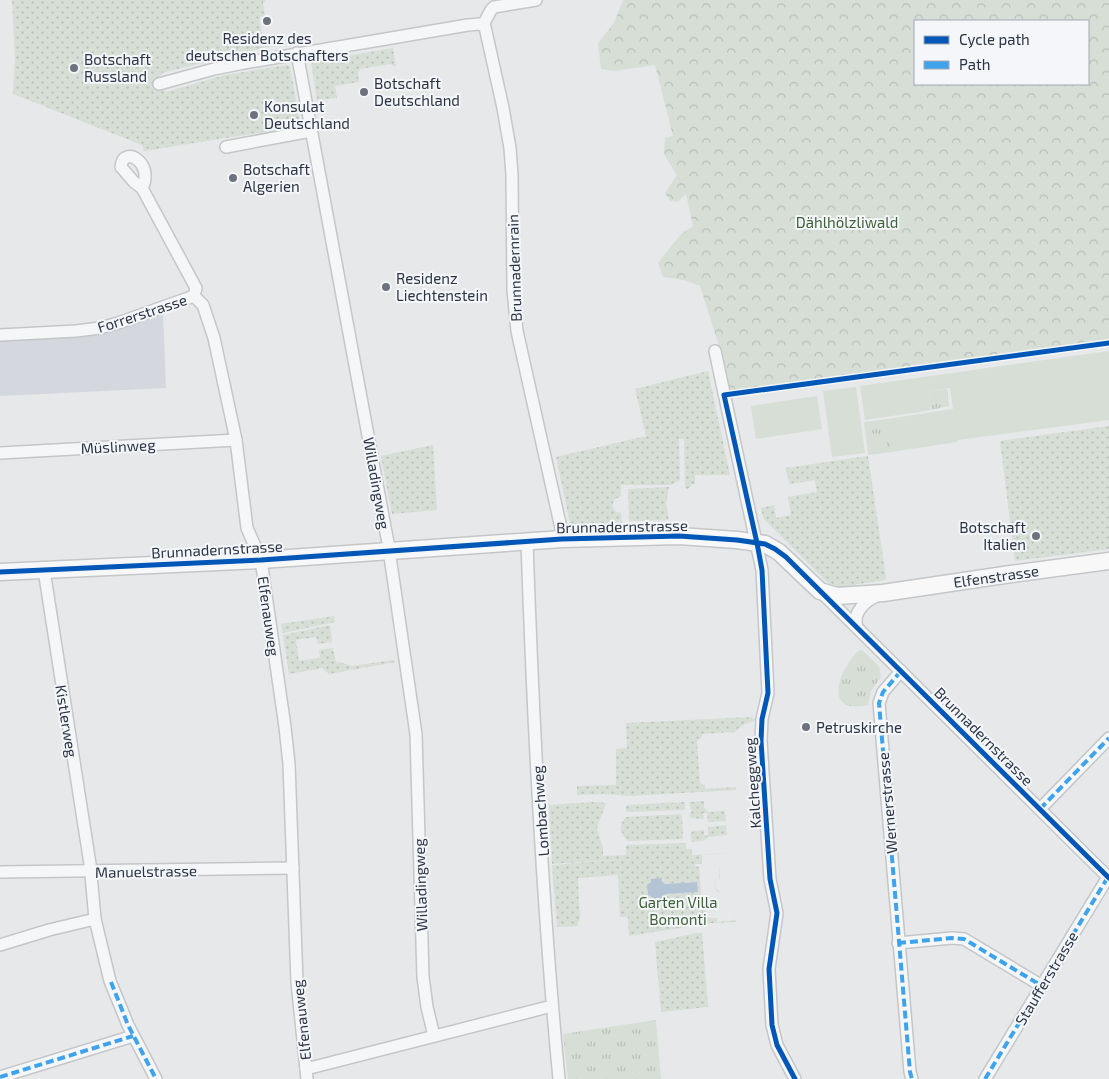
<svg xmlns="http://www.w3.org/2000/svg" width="1109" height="1079" font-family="'Exo 2',sans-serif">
  <defs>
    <pattern id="grass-tufts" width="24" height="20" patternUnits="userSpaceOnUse" patternTransform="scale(1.25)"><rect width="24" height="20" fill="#d6ded6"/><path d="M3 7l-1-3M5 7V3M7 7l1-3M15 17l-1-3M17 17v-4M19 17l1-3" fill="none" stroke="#b8bfb9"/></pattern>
    <pattern id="forest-crowns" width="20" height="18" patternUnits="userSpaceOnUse" patternTransform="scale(1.25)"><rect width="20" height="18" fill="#d6ded6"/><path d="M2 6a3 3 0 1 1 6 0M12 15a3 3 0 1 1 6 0" fill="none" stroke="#b8bfb9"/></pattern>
    <pattern id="garden-dots" width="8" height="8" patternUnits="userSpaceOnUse" patternTransform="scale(1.25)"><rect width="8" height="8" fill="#d6ded6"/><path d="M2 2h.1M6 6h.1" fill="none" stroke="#b8bfb9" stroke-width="1.8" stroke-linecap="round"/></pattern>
  </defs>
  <rect width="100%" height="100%" fill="#e6e8ea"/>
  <path fill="#d4d7dd" d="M163 314 166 388 0 396V340L92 335 118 329Z"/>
  <g fill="url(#grass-tufts)">
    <path d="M947 389 949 406 931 410 929 391Z"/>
    <path d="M887 419 892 452 868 455 864 422Z"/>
    <path d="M862 650 879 666 881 677 871 691 868 705C822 715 839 670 858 651Z"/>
    <path d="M656 1020 661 1079H568L563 1034Z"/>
  </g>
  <path fill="url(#forest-crowns)" fill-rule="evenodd" d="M623 0H1109V342L729 392 720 349 700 286 684 280 663 277 658 263 681 234 693 226 686 194 678 202 670 201 665 193 677 175 664 154 665 138 673 136 655 65 614 71 601 69 598 43 614 23ZM915 21H1088V84H915Z"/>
  <g fill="url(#garden-dots)" fill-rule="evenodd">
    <path d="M12 0H265V2H263L265 16 259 18 263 41 270 40 271 46 162 73 159 78 160 87 166 92 225 75 287 65 290 67 300 123 296 127 144 151 142 145 13 94 15 57Z"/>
    <path d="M393 48 396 67 390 64 360 69 358 73 359 82 335 86 337 98 317 100 311 62Z"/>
    <path d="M708 371 730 475H695V484H692L688 489 685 488 684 439H679L680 480 671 485H621V496L614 500 612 506 616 512 621 513 622 527 571 528 556 457 646 436 635 389Z"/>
    <path d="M1109 426V549L1015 561 1000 441Z"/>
    <path d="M433 445 437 510 392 514 381 456Z"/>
    <path d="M868 456 886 578 885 580 840 587 828 583 763 518 761 508 774 505 776 518 791 515 788 497 817 492 815 480 790 484 785 468Z"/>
    <path d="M669 487 666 503 669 520 629 521 628 489Z"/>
    <path d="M334 616 335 622 283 633 281 624Z"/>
    <path d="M330 625 332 642 318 644 316 637 296 640 299 661 320 658 319 650 333 648 336 663 339 662 352 666 392 660 396 661V662L329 674 322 668 289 674 283 635Z"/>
    <path d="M751 717 756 720 743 725 735 732 702 734V737L697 741 700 783 705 785V789L736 787V790L629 796 604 794 577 795V786L616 785V749L627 748 626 723Z"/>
    <path d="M704 801V807L708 812 725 811 726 821 708 822 707 813H703L704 819 691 818 689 816 691 811 689 802Z"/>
    <path d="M594 802 606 803 597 828 603 848V856L626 855V845L686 843V849H692V855L732 853V860V853L702 855V869V864H695V866L699 867 702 907H698V910H705V904L706 918H717V922L736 920 735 905 721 906 720 893C713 890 713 882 719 878V865L720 878 716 880 715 888 720 892 721 906 735 905 736 922 712 923 629 936 626 895 627 917H620L618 875 578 878 580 921H578V926L557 927 552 865 625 859 552 864 549 805ZM662 878 665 884 697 882 698 891 665 894 653 901 647 885Z"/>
    <path d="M685 802V810L626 812V805Z"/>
    <path d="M682 814 683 839 628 841C620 834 618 824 626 817Z"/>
    <path d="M726 825 727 835 708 837 703 841 691 842 692 839 690 834 693 831 704 830V835H708V827Z"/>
    <path d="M697 933H702L708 1007 661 1012 655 942Z"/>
  </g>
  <g fill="#d6ded6">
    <path d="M1109 351V420L958 440 957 442 891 452 887 419 953 409 950 388 929 391 931 410 865 420 860 386Z"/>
    <path d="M856 387 865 453 832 457 823 391Z"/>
    <path d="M817 396 822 429 756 439 751 406Z"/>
  </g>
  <path fill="#b4c4d5" d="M662 878V881L665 884 697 882 698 892 666 894 663 897V900L653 901 652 897 648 895 647 885 651 882V879Z"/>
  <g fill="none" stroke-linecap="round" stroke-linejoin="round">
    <g stroke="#c4c6c8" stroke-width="14">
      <g id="street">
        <path d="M483 25 491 10 494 7 536 0"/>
        <path d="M297 53 388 543 416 734 423 977 427 1007 434 1036"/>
        <path d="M159 84 214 69 244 63 468 25 480 24 485 27 503 108 510 148 512 175 513 290 517 331 561 528 562 539"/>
        <path d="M226 147 311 131"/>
        <path d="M142 188 134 182 121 167C123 144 155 163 142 188L196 288 194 296"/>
        <path d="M194 296 203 305 214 338 236 440 247 528 261 560 285 727 289 764 297 982 307 1079"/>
        <path d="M0 335 76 331 100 328 118 323 194 296"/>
        <path d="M715 351 762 570 768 693 762 719 761 741 770 879 777 913 769 969 772 1025 777 1045 795 1079"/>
        <path d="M0 453 236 440"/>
        <path d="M527 542C533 721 542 901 559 1079"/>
        <path d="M44 570 90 864 95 919 110 981 128 1025 156 1079"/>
        <path d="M821 592 1109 878"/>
        <path d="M857 627C852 612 866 600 879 595"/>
        <path d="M901 671 883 692 879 703 910 1072 912 1079"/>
        <path d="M1040 809 1109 738"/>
        <path d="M0 872 293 868"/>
        <path d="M898 943 952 938 964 939 1042 986"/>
        <path d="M0 945 49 930 95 919"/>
        <path d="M306 1069 552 1006"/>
        <path d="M0 1077 133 1036"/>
        <path d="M985 1079 1108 877"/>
      </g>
    </g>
    <g stroke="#c4c6c8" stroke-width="19">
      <path id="secondary" d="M0 572 261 560 562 539 679 536 737 540 765 544 779 552 820 591 837 596 883 593 1011 574 1109 561"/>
    </g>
    <use href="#street" stroke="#f5f6f7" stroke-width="11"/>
    <use href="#secondary" stroke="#f8f8f8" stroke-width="16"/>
    <g stroke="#3ea3ec" stroke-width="4" stroke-dasharray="8 4" stroke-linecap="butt">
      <path d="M901 671 883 692 879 703 910 1072 912 1079"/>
      <path d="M1040 809 1109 738"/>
      <path d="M898 943 952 938 964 939 1042 986"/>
      <path d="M111 982 128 1025 156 1079"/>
      <path d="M0 1077 133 1036"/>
      <path d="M985 1079 1108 877"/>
    </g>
    <g stroke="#f4f6f9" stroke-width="8">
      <g id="cycleway">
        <path d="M0 572 261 560 562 539 679 536 737 540 765 544 775 549 786 557 1109 878"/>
        <path d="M795 1079 777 1045 772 1025 769 969 777 913 770 879 761 741 762 719 768 693 762 570 757 543 724 395 1109 343"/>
      </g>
    </g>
    <use href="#cycleway" stroke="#0057b8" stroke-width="5"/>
  </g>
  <g fill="#6c737f" stroke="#f4f6f9" stroke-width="2">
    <circle cx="267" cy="21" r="5"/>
    <circle cx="74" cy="68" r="5"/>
    <circle cx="364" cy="92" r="5"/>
    <circle cx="254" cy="115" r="5"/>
    <circle cx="233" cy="178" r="5"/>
    <circle cx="386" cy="287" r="5"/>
    <circle cx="1036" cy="536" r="5"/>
    <circle cx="806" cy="727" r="5"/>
  </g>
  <g text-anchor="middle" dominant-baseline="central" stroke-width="4" stroke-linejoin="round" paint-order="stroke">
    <g font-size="15" fill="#2b3445" stroke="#f4f6f9" text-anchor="start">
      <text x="267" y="38" text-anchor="middle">Residenz des<tspan x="267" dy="17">deutschen Botschafters</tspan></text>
      <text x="84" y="59">Botschaft<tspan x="84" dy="17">Russland</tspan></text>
      <text x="374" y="83">Botschaft<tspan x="374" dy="17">Deutschland</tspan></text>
      <text x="264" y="106">Konsulat<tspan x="264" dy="17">Deutschland</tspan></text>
      <text x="243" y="169">Botschaft<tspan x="243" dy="17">Algerien</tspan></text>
      <text x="396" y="278">Residenz<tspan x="396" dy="17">Liechtenstein</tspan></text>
      <text x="1026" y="527" text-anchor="end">Botschaft<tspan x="1026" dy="17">Italien</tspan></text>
      <text x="816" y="727">Petruskirche</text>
    </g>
    <g font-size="15" fill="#3f6138" stroke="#f4f6f9">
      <text x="847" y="222">Dählhölzliwald</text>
      <text x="678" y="902">Garten Villa<tspan x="678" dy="17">Bomonti</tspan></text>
    </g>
    <g font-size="15" fill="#2b3445" stroke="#f4f6f9">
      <text transform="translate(514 268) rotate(-92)">Brunnadernrain</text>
      <text transform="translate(142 313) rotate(-18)">Forrerstrasse</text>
      <text transform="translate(118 446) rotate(-3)">Müslinweg</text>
      <text transform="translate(377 483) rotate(80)">Willadingweg</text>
      <text transform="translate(622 526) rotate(-1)">Brunnadernstrasse</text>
      <text transform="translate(217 549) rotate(-3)">Brunnadernstrasse</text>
      <text transform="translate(996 576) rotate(-8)">Elfenstrasse</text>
      <text transform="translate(269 616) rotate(82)">Elfenauweg</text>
      <text transform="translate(67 721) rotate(81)">Kistlerweg</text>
      <text transform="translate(984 736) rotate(45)">Brunnadernstrasse</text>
      <text transform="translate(752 783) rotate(-94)">Kalcheggweg</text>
      <text transform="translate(887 803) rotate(-95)">Wernerstrasse</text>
      <text transform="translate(540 811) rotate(-94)">Lombachweg</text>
      <text transform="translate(146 871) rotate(-1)">Manuelstrasse</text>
      <text transform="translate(420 885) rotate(-92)">Willadingweg</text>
      <text transform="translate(1046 978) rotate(-59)">Staufferstrasse</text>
      <text transform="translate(301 1020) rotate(-96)">Elfenauweg</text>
    </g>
  </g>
  <rect x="914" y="20" width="175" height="65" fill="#f4f6f9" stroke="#a4a8b1"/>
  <rect x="924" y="36" width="25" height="8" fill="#0057b8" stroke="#a4a8b1"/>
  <text x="959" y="45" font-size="15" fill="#2b3445">Cycle path</text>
  <rect x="924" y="61" width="25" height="8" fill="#3ea3ec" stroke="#a4a8b1"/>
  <text x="959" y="70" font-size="15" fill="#2b3445">Path</text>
</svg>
